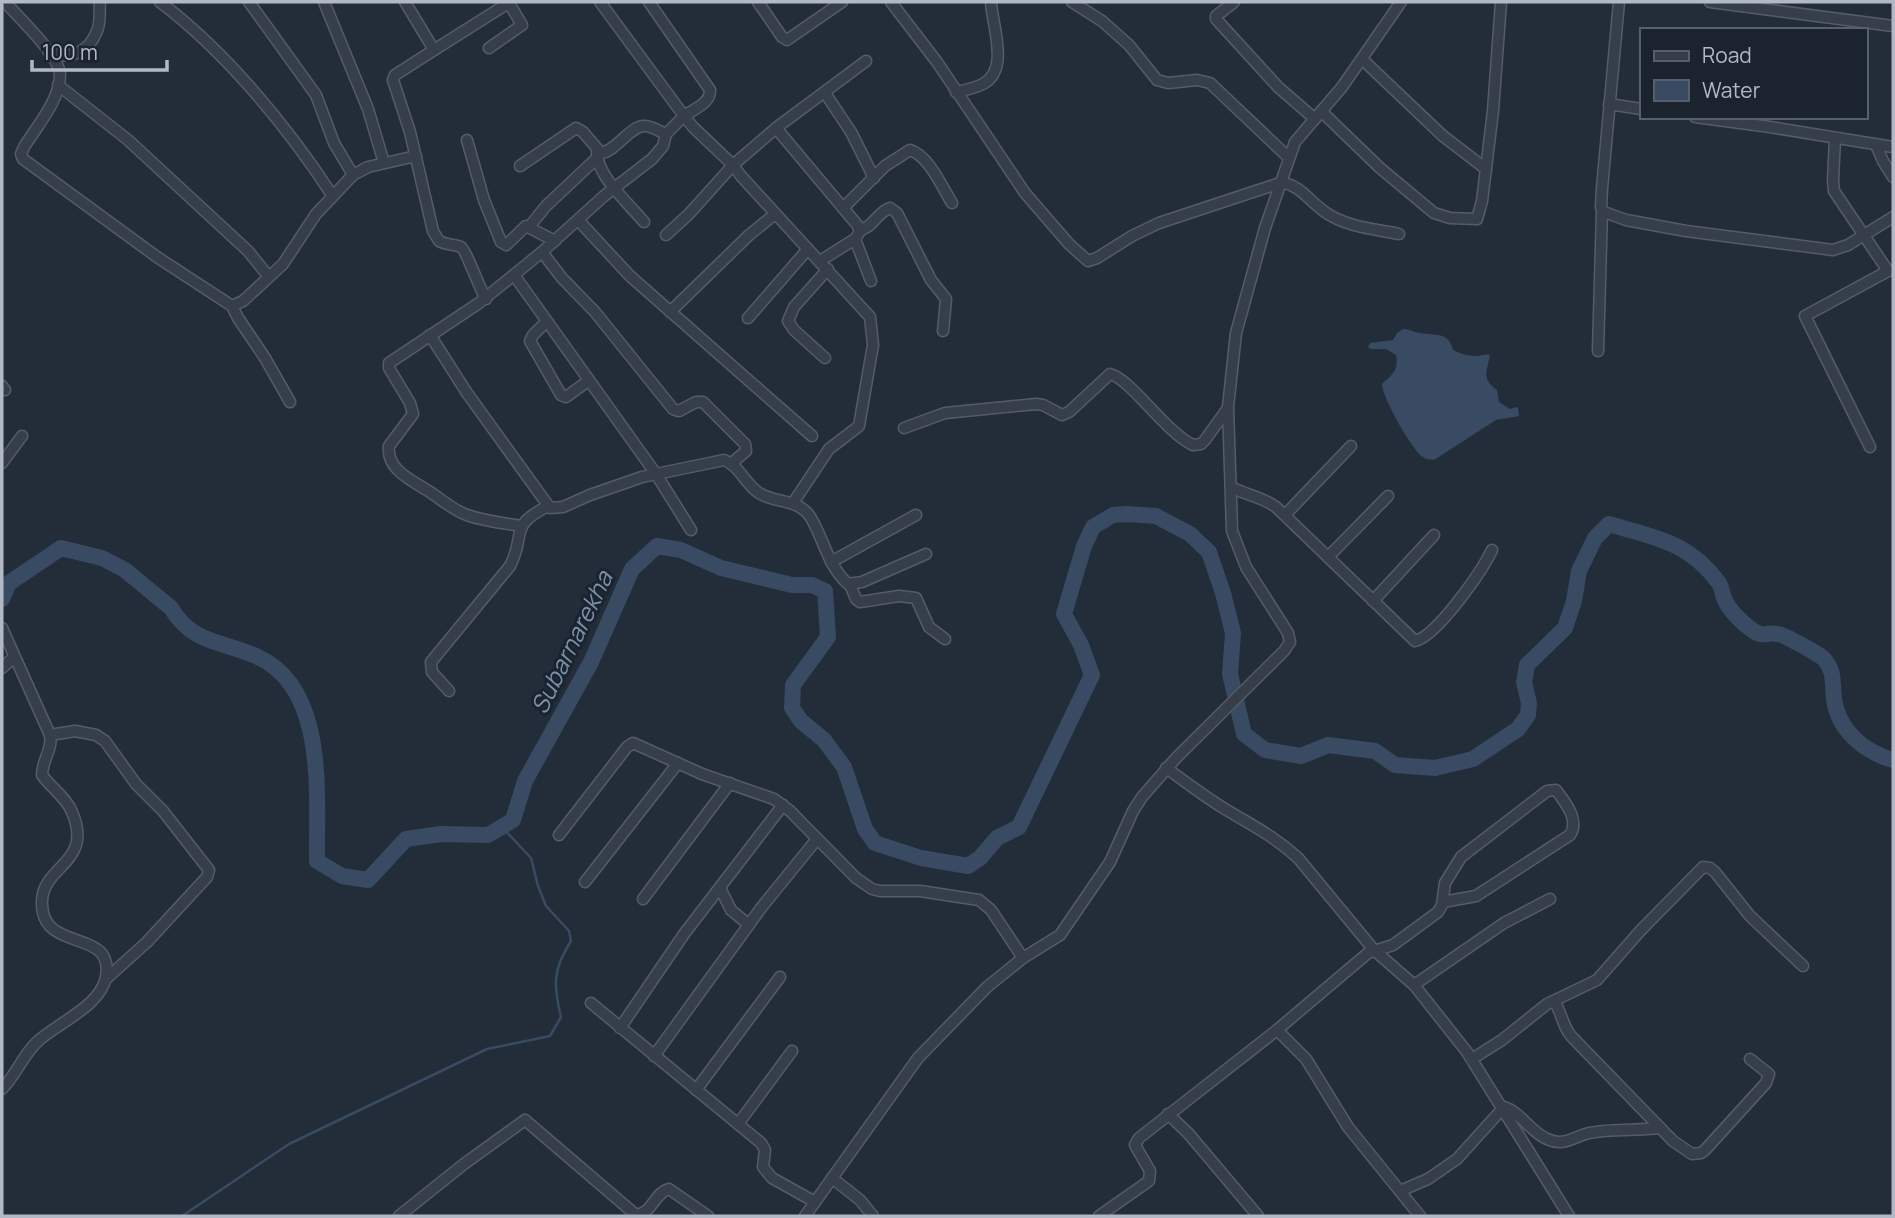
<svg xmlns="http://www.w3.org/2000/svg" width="1895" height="1218" font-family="Manrope,sans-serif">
  <rect width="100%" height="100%" fill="#222d39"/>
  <path fill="#384b62" d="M1403 329C1410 329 1413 332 1420 333 1435 336 1449 331 1453 350 1459 353 1468 356 1474 356 1481 357 1484 353 1490 355 1488 369 1480 378 1497 390L1499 402 1510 409 1518 407 1519 416 1496 420 1434 460C1429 459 1427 460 1423 457 1412 450 1382 397 1382 384 1392 375 1399 370 1396 355L1386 349H1371L1368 347 1370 343 1393 340 1397 333Z"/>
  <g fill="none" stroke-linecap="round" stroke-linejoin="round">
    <path stroke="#384b62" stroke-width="2.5" d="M182 1216 289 1144 487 1049 550 1036 561 1017C553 984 553 969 571 941L569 931 546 906 538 886 531 858 502 827"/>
    <path stroke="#384b62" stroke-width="16" d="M2 599 9 583 61 548 102 558 125 570 171 608C193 645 224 641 258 657 328 689 316 797 317 861L342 876 368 880 406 839 441 834 488 835 513 820 525 781 591 662 632 569 657 546 681 550 721 568 792 585H812L825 591 828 637 793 685 792 708 801 721 824 740 844 767 865 829 875 843 921 858 968 866 980 858 997 838 1019 827 1092 675 1081 645 1064 614 1084 546 1093 527 1113 515 1127 514 1156 516 1190 534 1209 552 1223 593 1233 633 1230 674 1244 734 1265 750 1301 756 1328 745 1375 751 1395 765 1435 768 1473 759 1518 729 1528 715 1529 703 1524 682 1527 665 1565 628 1574 601 1579 571 1595 538 1609 524C1655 538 1688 541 1719 583 1722 588 1722 593 1724 598 1728 609 1742 623 1752 630 1764 638 1765 632 1777 634 1783 634 1819 654 1824 659 1835 671 1832 683 1834 699 1838 730 1864 752 1893 760"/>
    <g stroke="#545c67" stroke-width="13">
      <g id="street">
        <path d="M5 2C18 17 60 56 60 75 60 100 37 126 24 147L21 154 23 159 157 257 232 306 243 301 283 264 316 214 353 175 368 167 416 156"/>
        <path d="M160 2C225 51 287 126 332 195"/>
        <path d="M249 2 316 95 334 143 353 175"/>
        <path d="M324 2 368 109 384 163"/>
        <path d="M405 2 434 50 395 75 393 80 410 132 433 231 439 241C446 245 454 244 461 247 466 250 480 290 486 299"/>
        <path d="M600 2 684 116C694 109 711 103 710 90L649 2"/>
        <path d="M758 2 782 37 787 40 842 2"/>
        <path d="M891 2 937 62 1025 193 1069 244 1088 261 1097 258 1132 236 1159 223 1280 183C1299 183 1310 202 1325 212 1346 227 1374 229 1399 234"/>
        <path d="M1072 2 1102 21 1129 45 1157 80 1168 83 1197 80 1210 83 1288 157"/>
        <path d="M1234 2 1216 16V19L1278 87 1315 119"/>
        <path d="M1619 2 1602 188 1601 207 1604 212 1626 220 1686 231 1833 250 1848 245 1893 217"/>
        <path d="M1710 2 1893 26"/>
        <path d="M489 48 522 25 509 3"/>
        <path d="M434 50 510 2"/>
        <path d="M49 53C70 60 89 52 97 31 101 22 99 11 100 2"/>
        <path d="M1363 60 1443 136 1486 169"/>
        <path d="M58 85 128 140 248 251 269 277"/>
        <path d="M956 92C965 90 975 88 983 84 1010 70 992 25 991 2"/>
        <path d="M825 93 851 132 874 178"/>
        <path d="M1609 104 1641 109"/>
        <path d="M1321 111 1380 168 1434 213 1450 218 1477 219 1482 201 1493 111 1501 2"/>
        <path d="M1695 117 1770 127 1893 147"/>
        <path d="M776 128 859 227V233L855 239 820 261"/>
        <path d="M1835 138 1833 181 1834 191 1888 271 1805 316 1870 447"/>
        <path d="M467 140 484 200 501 242 506 245 526 226 555 241"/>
        <path d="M1876 145 1883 161 1893 177"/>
        <path d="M597 152C596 175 630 205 644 222"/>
        <path d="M520 166 576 128 583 132 601 153C617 151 630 125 645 126 652 126 660 132 666 134"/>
        <path d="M843 208 885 166 910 150C929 156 942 187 952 203"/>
        <path d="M578 220 630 276 812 436"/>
        <path d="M529 227 546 206 597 158"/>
        <path d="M860 230C874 227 877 212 890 208L897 213 931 280 946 299 943 331"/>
        <path d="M666 235 689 214 733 165 741 176 870 317 873 345 859 426 829 449 793 503"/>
        <path d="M855 239 871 281"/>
        <path d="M542 252 562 278 595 312 673 409 679 411 696 402H703L745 444 746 451 732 463"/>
        <path d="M514 275 656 474 691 530"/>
        <path d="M232 306 238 318 265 358 290 402"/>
        <path d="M670 312 748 236 775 214"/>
        <path d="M748 318 808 249"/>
        <path d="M546 322 533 335 530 341 561 395 566 397 588 381"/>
        <path d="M430 335 467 393 550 508 563 507 590 495 642 477 724 460C740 466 745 484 759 493 776 504 799 498 811 518 824 540 828 566 848 584L862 582 926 554"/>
        <path d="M1598 351 1602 210"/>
        <path d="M825 358 794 330 788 321 794 307 828 269"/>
        <path d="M2 386 5 390"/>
        <path d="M904 428 945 413 1036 404 1043 405 1062 415 1069 412 1110 374C1131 379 1165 432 1193 445L1201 444 1205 440 1228 408"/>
        <path d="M2 463 22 436"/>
        <path d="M1231 487C1246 495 1262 497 1276 507L1415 641C1437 636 1482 571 1492 550"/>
        <path d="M1285 515 1351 446"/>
        <path d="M521 526C503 523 484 521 467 515 453 510 442 500 430 492 413 481 386 470 389 446L413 414 410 403 389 368V363L479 303 542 252 604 196 652 159 663 146 666 134 684 116 693 127 733 165 776 128 866 61"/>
        <path d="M1328 557 1388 496"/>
        <path d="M831 562 916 515"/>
        <path d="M850 585 856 599 860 602 899 596 916 598 929 627 945 639"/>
        <path d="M1373 601 1434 535"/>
        <path d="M2 628 50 735C53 749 42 760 42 775 51 788 66 797 72 812 94 863 43 865 42 901 40 955 115 926 106 977 101 1006 56 1024 37 1042 23 1055 16 1075 2 1089"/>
        <path d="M2 668 14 657"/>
        <path d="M449 691 432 672 431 662 510 566C527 533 507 527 548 506"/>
        <path d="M50 735 75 731 96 735 105 741 136 784 163 811 209 870 207 877 147 942 106 979"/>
        <path d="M1166 768C1186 782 1205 797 1225 809 1253 826 1274 836 1298 858L1374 950 1414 985 1467 1052 1569 1216"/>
        <path d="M559 835 627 747 633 743 702 774 774 799 790 811 856 878 872 889 880 891H920L979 900 991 910 1023 958"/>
        <path d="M585 882 678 763"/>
        <path d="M720 888 731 910 749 925"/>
        <path d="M643 899 730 783"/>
        <path d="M1414 985 1504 923 1550 899"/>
        <path d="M1554 1001C1562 1013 1562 1025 1571 1036L1673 1141 1692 1154 1701 1153 1705 1150 1766 1083 1769 1074 1750 1059"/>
        <path d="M591 1003 761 1143 765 1150 763 1167 772 1178 815 1202"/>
        <path d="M620 1028 684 934 783 805"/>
        <path d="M1277 1030 1306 1059 1348 1127 1420 1216"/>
        <path d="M654 1056 761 908 817 839"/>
        <path d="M1472 1059 1502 1040 1547 1004 1597 980 1641 930 1703 867 1710 868 1715 872 1750 916 1803 966"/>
        <path d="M696 1090 780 977"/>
        <path d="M1168 1114 1188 1133 1258 1216"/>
        <path d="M738 1124 792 1051"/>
        <path d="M832 1178 860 1200 873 1216"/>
        <path d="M1400 1191 1428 1179 1457 1159 1504 1107C1521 1112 1530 1132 1547 1139 1564 1147 1573 1137 1589 1133 1612 1128 1637 1131 1660 1128"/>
        <path d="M399 1216 464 1164 525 1120 636 1215C653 1213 654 1193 669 1189L708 1216"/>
        <path d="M805 1216 918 1058 987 987 1023 958 1060 935 1110 862 1133 811 1142 797 1177 757 1284 651 1290 642 1288 633 1246 567 1232 531 1228 407 1236 333 1265 228 1295 142 1342 87 1401 2"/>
        <path d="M1099 1216 1149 1181 1150 1171 1135 1145 1139 1138 1277 1030 1368 953 1393 945 1438 912 1442 905 1445 883 1461 857 1547 791 1556 790C1565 802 1580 820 1570 835L1476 896 1443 902"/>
      </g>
    </g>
    <use href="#street" stroke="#363f49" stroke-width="10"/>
  </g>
  <g text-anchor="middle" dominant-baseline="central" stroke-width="6" stroke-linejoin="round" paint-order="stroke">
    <g font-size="24" font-style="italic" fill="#7a91ac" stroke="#1b242e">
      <text transform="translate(571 642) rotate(-64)">Subarnarekha</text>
    </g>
  </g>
  <rect width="1895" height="1218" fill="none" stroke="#b1b9c5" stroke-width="7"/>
  <rect x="1640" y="28" width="228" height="91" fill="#1b242e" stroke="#57606a" stroke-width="2"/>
  <rect x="1654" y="51" width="35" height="10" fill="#363f49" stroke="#57606a" stroke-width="2"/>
  <text x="1702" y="63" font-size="21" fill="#b1b9c5">Road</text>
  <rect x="1654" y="80" width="35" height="21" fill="#384b62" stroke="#57606a" stroke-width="2"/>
  <text x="1702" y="98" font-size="21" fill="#b1b9c5">Water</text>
  <path d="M32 60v10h135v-10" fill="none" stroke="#b1b9c5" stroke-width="3.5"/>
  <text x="42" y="60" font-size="21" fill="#b1b9c5" stroke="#1b242e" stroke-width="5" paint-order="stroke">100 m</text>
</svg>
